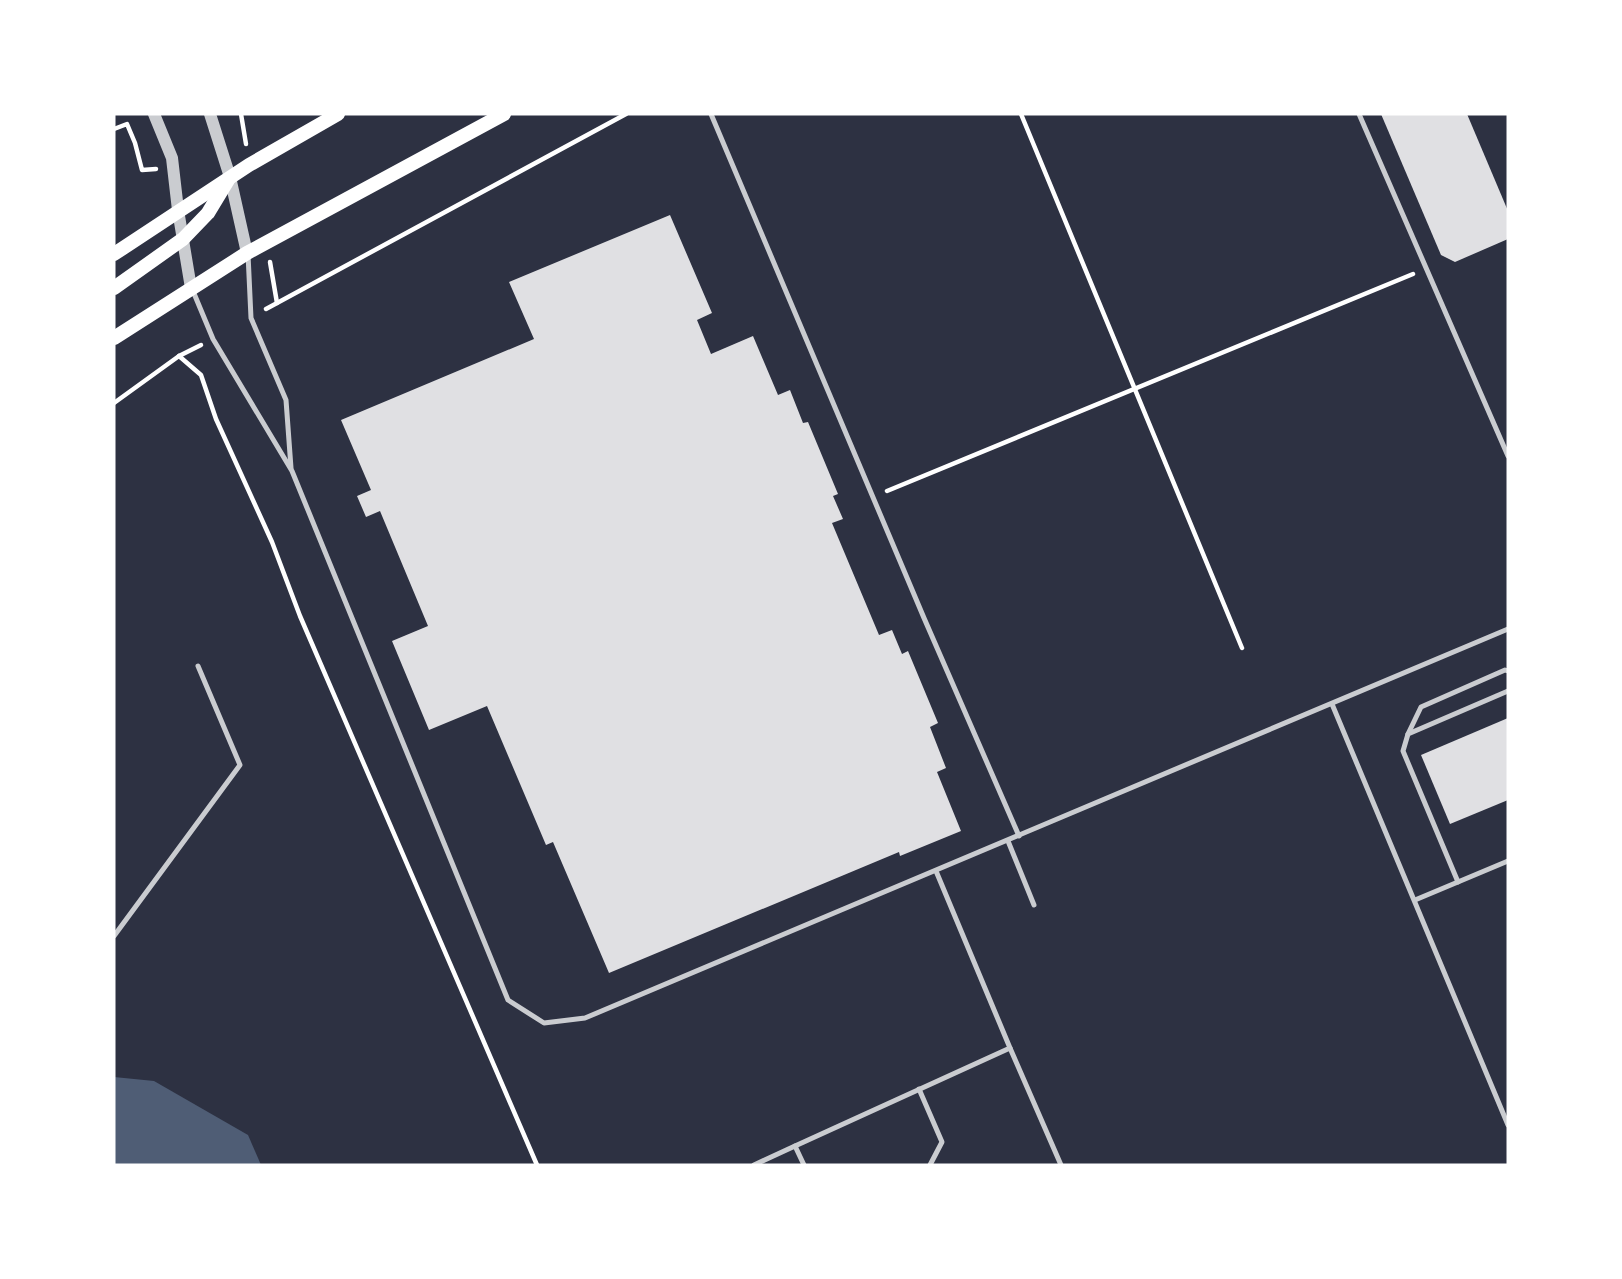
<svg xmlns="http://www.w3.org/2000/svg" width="1622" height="1279" font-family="Bitter,serif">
  <rect width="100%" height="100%" fill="#2d3142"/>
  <path fill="#4f5d75" d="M114 1077 154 1081 248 1135 261 1165H114Z"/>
  <g fill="#e0e0e3">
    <path d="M1381 114H1467L1508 211V239L1455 262 1441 255Z"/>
    <path d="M670 215 712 313 697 320 711 354 753 336 778 395 790 390 803 423 808 422 838 494 833 496 843 519 832 523 879 635 892 630 902 654 908 651 938 723 930 727 946 768 937 772 961 831 900 856 899 852 609 973 553 842 546 845 487 706 429 730 392 641 428 626 380 511 366 517 357 496 371 490 341 420 534 339 509 282Z"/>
    <path d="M1508 718V800L1450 824 1421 755Z"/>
  </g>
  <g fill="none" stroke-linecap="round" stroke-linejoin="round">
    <g stroke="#fff" stroke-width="4.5">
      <path d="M241 114 246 144"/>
      <path d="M1021 114 1242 648"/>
      <path d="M114 129 127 124 135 143 142 170 156 169"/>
      <path d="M270 262 277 303"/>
      <path d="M266 309 626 114"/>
      <path d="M179 356 201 375 216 419 272 542 300 616 537 1165"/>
      <path d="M114 403 179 356 201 345"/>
      <path d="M887 491 1413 274"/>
    </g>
    <g stroke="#caccd0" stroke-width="5">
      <path d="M711 114 924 618 1019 836"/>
      <path d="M1359 114 1508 456"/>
      <path d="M248 254 251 318 286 400 291 468"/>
      <path d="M193 291 213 339 292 471 508 1000 544 1023 585 1018 1508 629"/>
      <path d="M1332 704 1508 1125"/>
      <path d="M1408 734 1421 707 1505 670 1508 671"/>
      <path d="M1008 841 1034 905"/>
      <path d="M1458 882 1403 751 1408 734 1508 691"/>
      <path d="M1415 900 1508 861"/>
      <path d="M114 936 240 765 198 666"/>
      <path d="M1010 1048 1061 1165"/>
      <path d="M919 1089 942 1142 930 1165"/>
      <path d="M754 1165 795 1146"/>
      <path d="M804 1165 795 1146 1010 1048 936 871"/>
    </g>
    <g stroke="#caccd0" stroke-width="12">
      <path d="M154 114 172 158 178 210 191 288"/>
      <path d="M210 114 230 177 247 253"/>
    </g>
    <g stroke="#fff" stroke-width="14">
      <path d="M114 254 249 165 338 114"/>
      <path d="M114 288 183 239 208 213 228 180"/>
      <path d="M114 338 247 253 504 114"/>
    </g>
  </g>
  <rect width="1622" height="1279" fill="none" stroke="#ffffff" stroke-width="231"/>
</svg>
